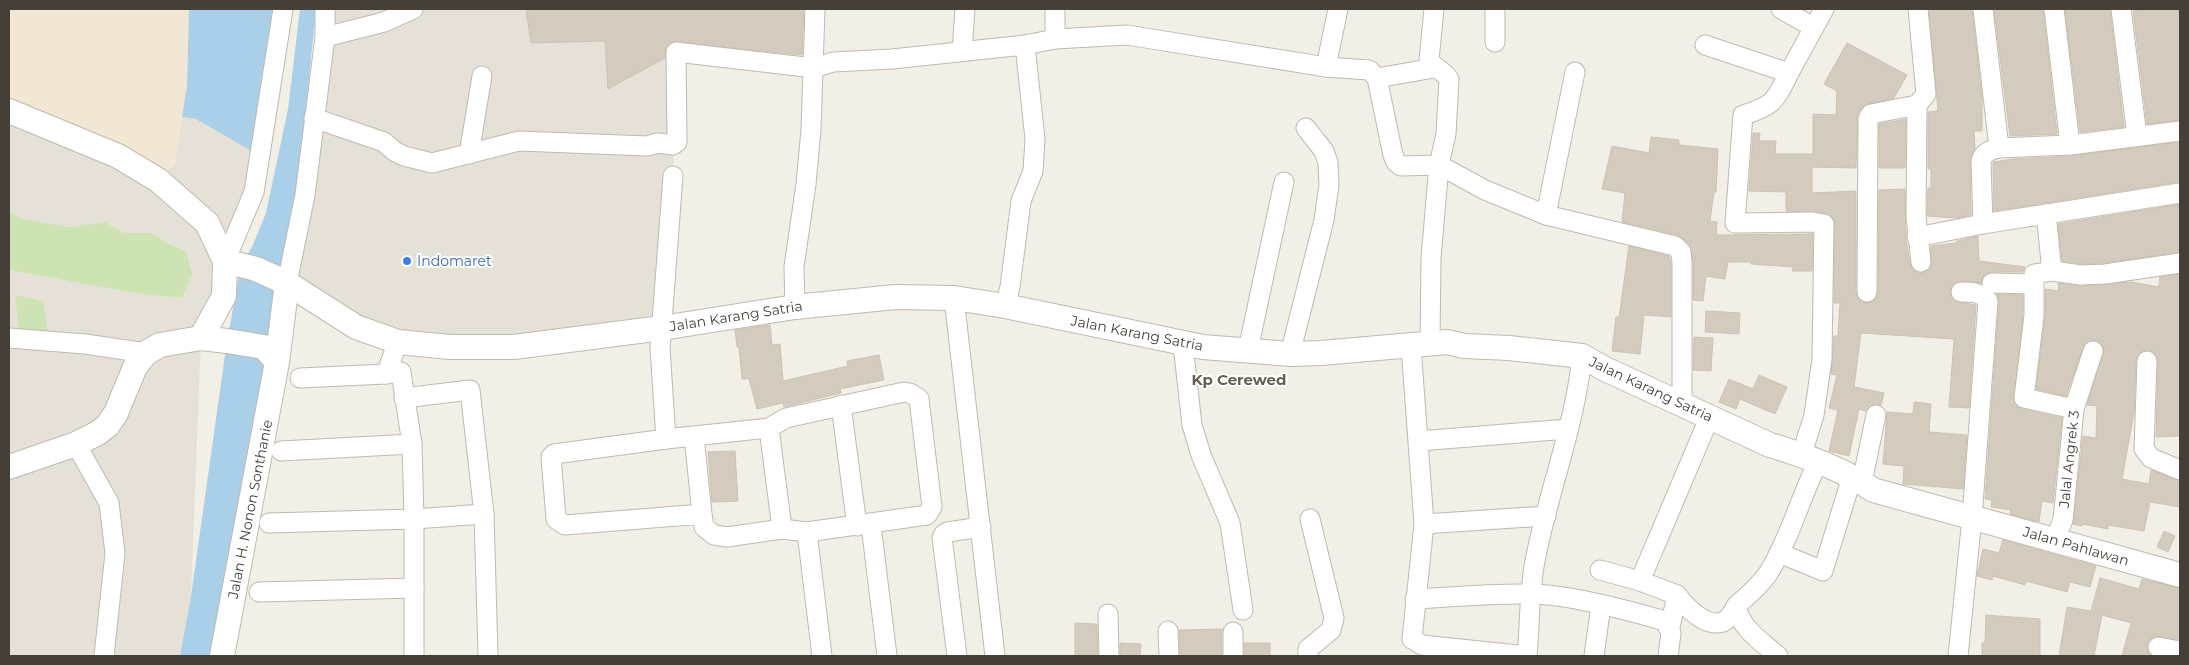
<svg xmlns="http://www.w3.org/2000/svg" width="2189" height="665" font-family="Montserrat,sans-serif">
  <rect width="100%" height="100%" fill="#f2efe7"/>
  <g fill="#e5e1d6">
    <path d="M325 9H526L531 43 605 41 609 89 676 52 673 176 662 328 398 342 287 283Z"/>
    <path d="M9 111 158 180 175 164 182 117 196 119 260 156 201 338 191 596 180 656H9V270L140 294 182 298 186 251 167 243 151 233H123L106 222 69 227 22 219 9 212Z"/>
  </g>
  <path fill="#f2e6d4" d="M9 9H189L187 86 175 164 158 180 9 111Z"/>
  <g fill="#cde3b4">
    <path d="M9 212 22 219 69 227 106 222 123 233H151L167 243 186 251 192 274 182 298 140 294 9 270Z"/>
    <path d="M15 295 43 301 49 341 20 338Z"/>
  </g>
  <g fill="#a9cfe9">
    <path d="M189 9H283L260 156 196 119 182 117 187 86Z"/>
    <path d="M300 9H316L298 189 222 656H180L191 596 227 341 241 265 252 247 266 213 288 109Z"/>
  </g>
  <g fill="#d3cbbe" stroke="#cdc2b2">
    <path d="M526 9H804L802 55 672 42 666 47 665 58 608 89 605 41 531 43Z"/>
    <path d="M1938 9H1972L1982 98V131H1974L1975 149 1970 161 1971 215 1956 218 1927 216 1928 188H1931V169H1928V112L1938 111 1929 10Z"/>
    <path d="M1994 9H2043L2057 134 2010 136Z"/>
    <path d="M2065 9H2110L2124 127 2080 132Z"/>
    <path d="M2152 9H2180V120L2147 124 2133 11Z"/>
    <path d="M1847 43 1907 75 1894 98 1865 105 1858 113 1856 168 1812 167V193L1856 191V292L1858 298 1866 303 1872 302 1878 293 1879 190 1905 189 1906 239 1910 264 1916 272 1923 273 1931 267V246L1957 243V241L1978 236 1979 261 2025 267 2023 272H1992L1983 277 1981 283 1961 281 1951 287 1950 292 1955 301 1976 305 1969 408 1949 407 1954 339 1861 333 1854 387 1884 393 1881 405H1872L1866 411 1859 409 1849 456 1829 451 1838 410 1829 408 1837 375 1831 374 1834 336H1838L1840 303H1834V219L1826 213 1786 211V192L1749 191 1753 133H1760L1759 141H1776L1775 154H1813V114L1836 115 1837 91 1824 84Z"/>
    <path d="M1906 119 1905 168H1879V124Z"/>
    <path d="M1651 137 1679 140V145L1718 149 1716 192H1714L1710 221 1717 222 1716 235 1813 234 1812 271H1792L1793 267 1751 264V262H1728L1725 279 1706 276 1703 301 1693 300V261L1689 244 1678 235 1622 222 1625 193 1602 189 1612 146 1649 153Z"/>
    <path d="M2180 142V182L1994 211 1993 162 2013 159 2071 156Z"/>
    <path d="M2180 204V252L2104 263 2082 264 2062 261 2058 224Z"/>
    <path d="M1629 246 1669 256 1671 263V317L1644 315 1640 354 1612 351 1616 317H1619Z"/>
    <path d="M2180 274V436L2156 437 2158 361 2153 352 2142 351 2136 360 2134 413 2122 479 2149 484 2151 470 2180 481V507L2150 502 2144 531 2108 525V529L2082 524V526L2073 524 2083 436 2096 438 2097 406 2087 405 2104 349 2101 343 2096 340 2085 343 2066 396 2036 389 2045 317V289L2059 291 2058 283 2081 286 2131 282 2159 287 2160 277Z"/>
    <path d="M1997 294 2023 295V315L2014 402 2022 409 2062 418 2053 503 2042 501 2039 522 2010 514 2011 510 1991 507 1992 500 1985 499 1999 302Z"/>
    <path d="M1706 311 1740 313 1739 334 1705 332Z"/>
    <path d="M770 325 772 345 780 344 783 381 848 366 847 361 879 355 884 380 840 389 841 393 788 406 784 407 783 403 757 409 749 379H742L739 347H737L735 330Z"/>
    <path d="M1694 337 1713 338 1711 371 1693 370Z"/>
    <path d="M1759 375 1787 387 1775 414 1740 399 1736 409 1719 402 1729 379 1753 389Z"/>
    <path d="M1914 402 1931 404 1929 432 1967 435 1963 489 1903 484 1904 466 1883 464 1887 412 1913 414Z"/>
    <path d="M735 451 738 501 712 502 708 452Z"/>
    <path d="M2164 531 2175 536 2168 552 2157 547Z"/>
    <path d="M2003 540 2096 566 2090 587 2070 582 2067 592 2026 581 2025 585 1993 576 1992 580 1977 576 1983 549 1999 553Z"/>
    <path d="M2100 578 2139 589 2142 579 2180 588V640L2155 636 2149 640 2147 645 2148 651 2152 656H2122L2131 623 2102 615 2094 656H2059L2067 607 2091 611Z"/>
    <path d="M1986 615 2040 619V656H1982V643H1985Z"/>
    <path d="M1075 623 1097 624 1098 656H1075Z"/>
    <path d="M1222 629V656H1180L1179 630Z"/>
    <path d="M1120 643 1141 644 1140 656H1120Z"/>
    <rect x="1244" y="643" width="26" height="13"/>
  </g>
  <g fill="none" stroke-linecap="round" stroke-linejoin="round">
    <g stroke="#c0b9ae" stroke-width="21">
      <g id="minor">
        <path d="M1781 9 1813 27"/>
        <path d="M1983 9 1999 148 2070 145 2180 131"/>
        <path d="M2054 9 2070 145"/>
        <path d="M2121 9 2137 136"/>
        <path d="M325 37 384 22 413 9"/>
        <path d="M1055 39V9"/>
        <path d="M1495 42V9"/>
        <path d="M1705 45 1789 73 1824 9"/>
        <path d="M962 51 965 9"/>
        <path d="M1326 67 1338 9"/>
        <path d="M1789 73C1775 101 1774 106 1743 115L1735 223 1812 222 1824 224 1822 359 1814 415 1801 457"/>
        <path d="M1377 78 1434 68"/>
        <path d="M1917 105 1916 217 1921 262"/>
        <path d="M314 118 384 142 394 151 404 156 432 163 519 141 647 146 658 143 673 145 677 142 676 52 814 68 833 62 892 59 1025 45 1055 39 1127 35 1326 67 1369 70 1377 78 1393 155 1396 162 1401 166 1439 165 1485 190 1546 215 1675 246 1681 252 1682 262V403"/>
        <path d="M469 154 482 76"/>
        <path d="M2046 214 2052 271"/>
        <path d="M1546 215 1575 72"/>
        <path d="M1983 224 1981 161C1984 152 1990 150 1999 148"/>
        <path d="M1917 237 1983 224 2180 193"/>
        <path d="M225 261 254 192 283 9"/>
        <path d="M287 283 305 195 325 37V9"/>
        <path d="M1992 283 2033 284"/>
        <path d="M1867 292 1868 119 1871 114 1917 105 1926 94 1918 9"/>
        <path d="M954 298 995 656"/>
        <path d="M1005 306 1010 287 1021 201 1033 171 1035 139 1025 45"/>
        <path d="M795 307 794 267 806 184 811 130 815 9"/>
        <path d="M9 338 85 344 146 353"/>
        <path d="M398 342 386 374 401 372 412 444 414 519V656"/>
        <path d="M1430 344 1431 258 1439 165 1446 134 1449 79C1443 70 1435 69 1429 60L1434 9"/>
        <path d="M1183 345 1192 425 1201 455 1230 523 1243 610"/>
        <path d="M1411 346 1424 524 1412 639 1422 645 1527 656"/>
        <path d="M1248 350 1284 182"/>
        <path d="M1290 354 1324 220 1329 185 1328 163 1324 151 1306 128"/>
        <path d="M2147 361 2144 449 2151 458 2180 470"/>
        <path d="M300 378 386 374"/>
        <path d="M404 398 470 390 484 514 488 656"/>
        <path d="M841 405 857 526"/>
        <path d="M2074 409 2024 398 2034 316V274L2052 271 2081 275 2105 274 2180 263"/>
        <path d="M769 428 782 529"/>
        <path d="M694 436 702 514 704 527 714 535 727 537 782 529 807 532 927 515 932 507 919 399 910 393 904 392 786 418 769 428 666 439 554 454 551 457 556 519 565 525 702 514"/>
        <path d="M666 439 660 348 673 176"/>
        <path d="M1419 441 1568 429"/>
        <path d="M76 444 109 503 115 553 104 656"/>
        <path d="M281 451 412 444"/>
        <path d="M1862 482 1876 415"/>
        <path d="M269 523 414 519 484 514"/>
        <path d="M1424 524 1546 516"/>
        <path d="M871 525 887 656"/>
        <path d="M807 532 822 656"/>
        <path d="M2055 539 2063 520 2074 409 2093 351"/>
        <path d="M1779 553 1823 571 1852 477"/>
        <path d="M1600 570 1640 581"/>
        <path d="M259 592 414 588"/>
        <path d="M1677 595C1686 607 1705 628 1723 622 1729 619 1733 612 1736 607"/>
        <path d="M1415 599C1453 597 1492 593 1530 594 1569 594 1627 610 1665 621L1671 633 1668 656"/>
        <path d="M1108 614 1109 656"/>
        <path d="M1670 627 1677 595 1640 581 1710 416"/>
        <path d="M1168 631 1169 656"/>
        <path d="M1233 632V656"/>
        <path d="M2158 647 2180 651"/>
        <path d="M957 656 942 538 944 534 948 532 981 527"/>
        <path d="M1308 656V649L1331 630 1334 618 1310 519"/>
        <path d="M1527 656C1530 625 1529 592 1535 561 1548 492 1575 426 1582 356"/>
        <path d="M1594 656 1601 605"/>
        <path d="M1778 656C1762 642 1740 628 1736 606 1747 596 1761 585 1769 572 1790 538 1800 498 1818 462"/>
        <path d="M1958 656 1972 518 1988 301C1982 292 1971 292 1961 292"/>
      </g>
    </g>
    <g stroke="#c0b9ae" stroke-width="26">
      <g id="tertiary">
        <path d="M9 111 118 156 158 180 207 223 225 261 224 296 201 338"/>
        <path d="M225 261 256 269 287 283 356 327 398 342 450 347H514L662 328 795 307 895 297 954 298 1005 306 1203 347 1290 354 1321 353 1447 342 1464 346 1509 348 1582 356 1605 369 1770 445C1801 454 1848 471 1873 490L2180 575"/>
        <path d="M9 467 76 444 98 433 108 425 116 413 135 367 146 353 160 345 201 338 227 341 264 347 277 362"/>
        <path d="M222 656 277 362 287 283"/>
      </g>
    </g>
    <use href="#minor" stroke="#fff" stroke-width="19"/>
    <use href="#tertiary" stroke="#fff" stroke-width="24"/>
  </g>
  <circle fill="#3f7fe0" stroke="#fff" stroke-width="2" cx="407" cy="261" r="5"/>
  <g text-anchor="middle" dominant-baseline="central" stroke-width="4" stroke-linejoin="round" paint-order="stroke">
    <g font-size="14" fill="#366cbe" stroke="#fff" text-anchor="start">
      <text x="417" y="261">Indomaret</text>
    </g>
    <g font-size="14" fill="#453f37" stroke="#fff">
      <text transform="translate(736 316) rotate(-9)">Jalan Karang Satria</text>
      <text transform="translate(1137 333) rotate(11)">Jalan Karang Satria</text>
      <text transform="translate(1651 389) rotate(25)">Jalan Karang Satria</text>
      <text transform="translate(2069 459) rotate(-84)">Jalal Angrek 3</text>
      <text transform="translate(250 509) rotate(-79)">Jalan H. Nonon Sonthanie</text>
      <text transform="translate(2076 546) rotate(16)">Jalan Pahlawan</text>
    </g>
    <g font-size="15" font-weight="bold" fill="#665d4f" stroke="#fff">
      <text x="1239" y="379">Kp Cerewed</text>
    </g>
  </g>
  <rect width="2189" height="665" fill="none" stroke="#453f37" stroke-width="20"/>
</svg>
